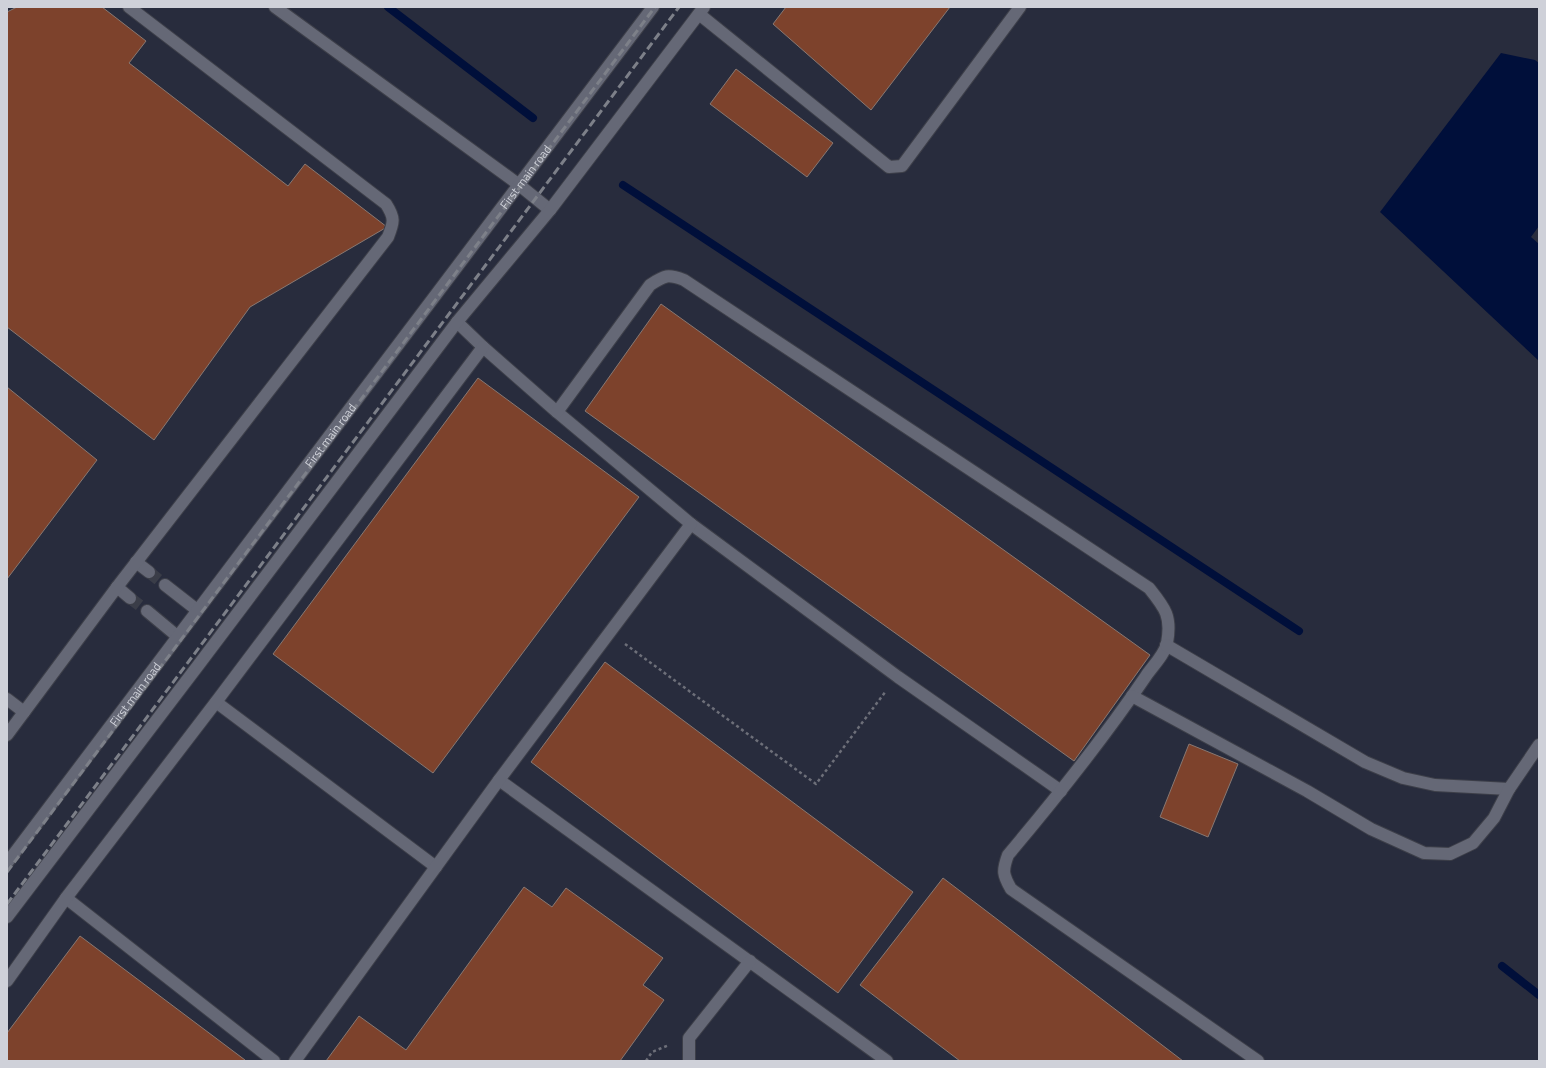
<svg xmlns="http://www.w3.org/2000/svg" width="1546" height="1068" font-family="'Titillium Web',sans-serif">
  <rect width="100%" height="100%" fill="#20232e"/>
  <rect fill="#282c3d" x="7" y="7" width="1532" height="1054"/>
  <path fill="#000f3a" d="M1501 53 1535 60 1539 63V226L1531 237 1539 244V361L1380 212Z"/>
  <g fill="none" stroke-linecap="round" stroke-linejoin="round">
    <g stroke="#000f3a" stroke-width="8">
      <path d="M388 7 533 118"/>
      <path d="M623 185 1299 631"/>
      <path d="M1502 966 1539 995"/>
    </g>
  </g>
  <g fill="#7d422c" stroke="#887872">
    <path d="M17 7H102L146 41 129 63 288 186 305 164 387 227 250 307 154 440 7 327V12Z"/>
    <path d="M786 7H950L871 110 773 24Z"/>
    <path d="M736 69 833 143 807 177 710 104Z"/>
    <path d="M661 304 1150 655 1074 761 585 411Z"/>
    <path d="M478 378 639 497 433 773 273 654Z"/>
    <path d="M7 387 97 460 7 579Z"/>
    <path d="M605 662 913 892 838 993 531 762Z"/>
    <path d="M1189 744 1238 764 1208 837 1160 817Z"/>
    <path d="M943 878 1183 1061H960L860 985Z"/>
    <path d="M524 887 552 907 566 888 663 958 643 985 664 1000 620 1061H326L359 1016 406 1050Z"/>
    <path d="M80 936 245 1060 244 1061H7V1033Z"/>
  </g>
  <g fill="none" stroke-linecap="round" stroke-linejoin="round">
    <g stroke="#3a3d48" stroke-width="12" stroke-dasharray="12 6" stroke-linecap="butt">
      <path d="M149 572 165 585"/>
      <path d="M130 598 147 611"/>
    </g>
    <g stroke="#3d3f49" stroke-width="14">
      <g id="minor">
        <path d="M275 7 518 184 550 210"/>
        <path d="M699 14 889 167 902 166 1020 7"/>
        <path d="M457 322 483 347 557 412 691 524 898 677 1061 791"/>
        <path d="M557 412 650 285C665 275 668 274 684 280L1149 588C1165 608 1172 616 1167 643 1165 654 1152 667 1146 676 1104 738 1056 798 1008 855 1002 871 1003 875 1011 889L1258 1061"/>
        <path d="M136 562 149 572"/>
        <path d="M165 585 197 610"/>
        <path d="M117 587 130 598"/>
        <path d="M147 611 177 636"/>
        <path d="M1166 645 1365 762 1403 778 1435 785 1509 789"/>
        <path d="M1132 696 1307 791 1371 829 1424 853 1450 854 1473 843 1494 818 1509 789 1539 745"/>
        <path d="M7 699 24 712"/>
        <path d="M216 702 436 867"/>
        <path d="M7 735 117 587 388 237C394 222 395 218 386 204L129 7"/>
        <path d="M499 780 887 1061"/>
        <path id="s1" d="M7 863 653 7"/>
        <path d="M66 898 274 1061"/>
        <path d="M7 917 200 663 457 322 550 210 704 7"/>
        <path d="M7 981 66 898 216 702 483 347"/>
        <path d="M295 1061 499 780 691 524"/>
        <path d="M689 1061V1038L750 961"/>
      </g>
    </g>
    <g stroke="#6d6f79" stroke-width="2.5" stroke-dasharray="3 3" stroke-linecap="butt">
      <path d="M625 644 816 784 886 691"/>
      <path d="M646 1061 652 1052 669 1045"/>
    </g>
    <use href="#minor" stroke="#656876" stroke-width="12"/>
    <g stroke="#7d8089" stroke-width="3" stroke-dasharray="8 4" stroke-linecap="butt">
      <path d="M7 872 655 7"/>
      <path d="M7 904 679 7"/>
    </g>
  </g>
  <g text-anchor="middle" dominant-baseline="central" stroke-width="3.5" stroke-linejoin="round" paint-order="stroke">
    <g font-size="12" fill="#cfd1d9" stroke="#0b0c11">
      <text stroke="none"><textPath href="#s1" startOffset="860">First main road</textPath></text>
      <text stroke="none"><textPath href="#s1" startOffset="536">First main road</textPath></text>
      <text stroke="none"><textPath href="#s1" startOffset="212">First main road</textPath></text>
    </g>
  </g>
  <rect width="1546" height="1068" fill="none" stroke="#cfd1d9" stroke-width="16"/>
</svg>
